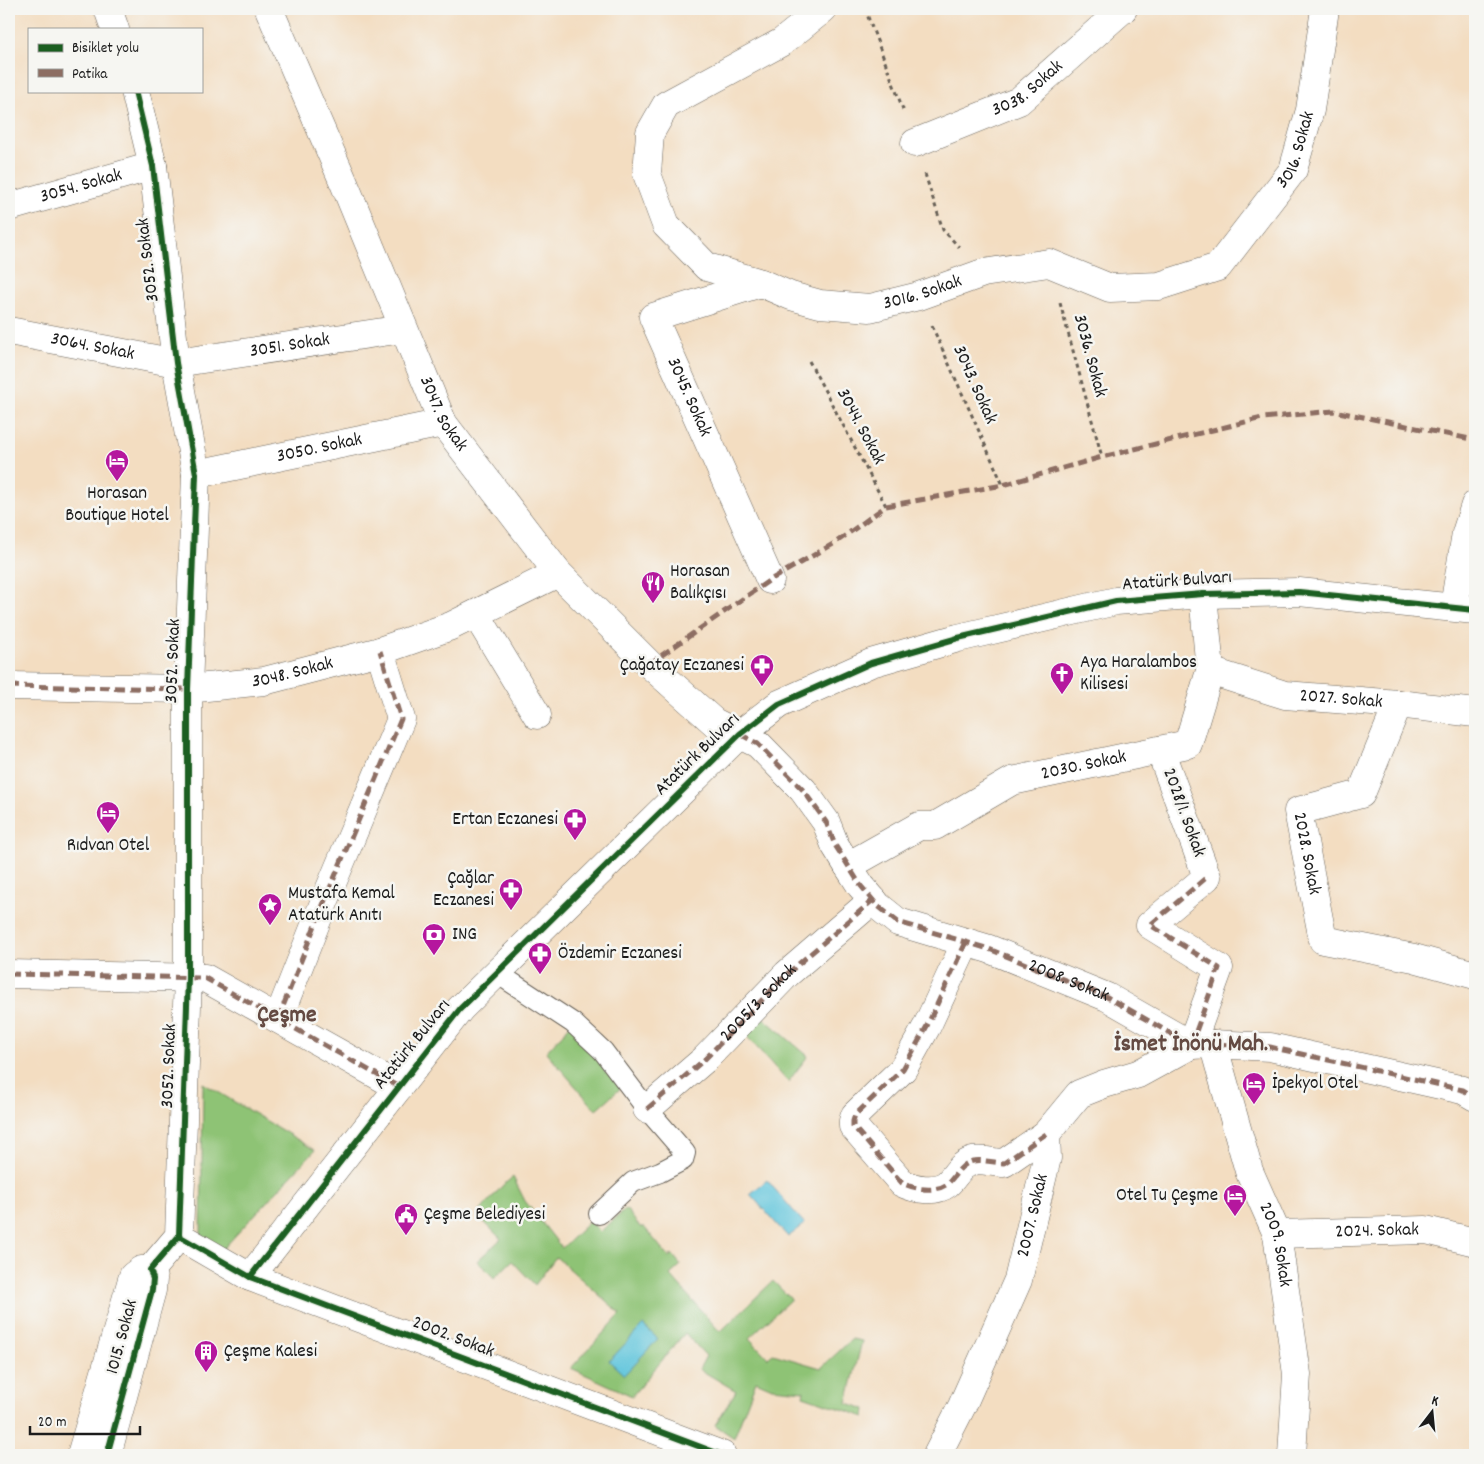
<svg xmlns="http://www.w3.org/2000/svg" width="1484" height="1464" font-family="Dekko,sans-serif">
  <rect width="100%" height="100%" fill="#f6f6f2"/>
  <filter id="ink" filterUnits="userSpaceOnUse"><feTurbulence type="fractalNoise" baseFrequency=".02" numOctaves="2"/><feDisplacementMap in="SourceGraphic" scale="10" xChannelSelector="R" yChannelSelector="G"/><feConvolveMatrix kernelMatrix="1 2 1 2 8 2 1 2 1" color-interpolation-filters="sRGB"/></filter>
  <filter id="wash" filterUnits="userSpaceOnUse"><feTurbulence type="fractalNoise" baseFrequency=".0096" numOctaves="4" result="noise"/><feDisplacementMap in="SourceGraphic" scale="20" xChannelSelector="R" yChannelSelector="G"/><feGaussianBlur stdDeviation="1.12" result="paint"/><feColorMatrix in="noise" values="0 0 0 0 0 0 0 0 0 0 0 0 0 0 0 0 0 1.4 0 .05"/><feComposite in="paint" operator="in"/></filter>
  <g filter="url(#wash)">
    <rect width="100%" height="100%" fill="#f3ddc1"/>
    <g fill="#8ec375" stroke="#557048">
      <path d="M761 1016 808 1056 788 1082 743 1032Z"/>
      <path d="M571 1024 621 1088 596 1110 546 1052Z"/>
      <path d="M203 1083 315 1150 222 1250 201 1237Z"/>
      <path d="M513 1177 525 1201 562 1248 590 1221 600 1232 626 1209 640 1227H644L669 1257 672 1254 681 1265 670 1275 720 1332 773 1281 791 1299 749 1338 768 1358 773 1354 821 1368 852 1339 862 1341 847 1403 866 1409 865 1417 803 1396 804 1391 772 1388 756 1381 734 1438 715 1425 736 1391 699 1369 706 1356 685 1333 632 1396 571 1368 621 1314 556 1257 535 1285 512 1261 494 1278 477 1261 501 1239 477 1215 503 1185Z"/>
    </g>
    <g fill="#5fc5dc" stroke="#3e707c">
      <path d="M767 1180 805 1224 788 1237 750 1194Z"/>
      <path d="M643 1325 658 1339 624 1375 609 1361Z"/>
    </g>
  </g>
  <g filter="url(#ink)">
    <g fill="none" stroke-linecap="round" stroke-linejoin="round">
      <g stroke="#676056" stroke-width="22">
        <path id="lane" d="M497 973 573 1023 603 1051 647 1109 685 1153 683 1160 660 1172 633 1182 599 1214"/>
      </g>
      <g stroke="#676056" stroke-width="29">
        <g id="street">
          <path id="s1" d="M269 9 344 183 443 423 558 573 649 664 714 722 758 744 803 790 826 822 835 845 848 866 861 886 878 906 898 922 989 949 1107 997 1191 1045 1213 1044 1270 1047 1463 1090 1475 1097"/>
          <path id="s2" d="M823 9 782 42 666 105 650 133 647 174 666 225 707 267 761 283 791 296 820 304 870 308 919 296 983 273 1049 263 1110 288 1159 286 1218 267 1293 170 1310 110 1325 9"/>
          <path id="s3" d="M915 143 1019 101 1123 9"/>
          <path id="s4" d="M9 207 153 166"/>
          <path id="s5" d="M761 283 653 317 770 580"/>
          <path id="s6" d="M176 363 403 329"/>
          <path id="s7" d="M196 474 443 423"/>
          <path d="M1454 607 1466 533 1475 505"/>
          <path d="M476 614 537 715"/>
          <path id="s8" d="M1210 671 1285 695 1398 704 1475 713"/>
          <path id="s9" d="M9 686 188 689 264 681 380 651 451 626 558 573"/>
          <path id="s10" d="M1398 704 1361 794 1298 811 1323 940 1414 958 1475 975"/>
          <path id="s11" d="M848 866 919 826H935L1012 781 1188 744 1210 671 1203 594"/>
          <path d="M966 942 927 1026 903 1069 855 1115 853 1121V1126L902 1183C914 1189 935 1193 947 1184 957 1175 959 1165 973 1161 980 1159 996 1163 1004 1163L1046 1134"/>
          <path d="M9 974 205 978 399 1087"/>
          <path d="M278 1019 325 900 401 719 380 651"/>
          <path id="s12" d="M1213 1044 1249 1171 1277 1234 1297 1374 1292 1455"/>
          <path d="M647 1109 705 1059 787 974 873 900"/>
          <path id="s13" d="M1277 1234 1426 1230 1475 1242"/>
          <path d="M179 1236 250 1277 722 1455"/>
          <path d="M250 1277 460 1009 740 734 779 704 871 663 958 638 1116 601 1203 594 1299 592 1475 610"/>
          <path id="s14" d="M937 1455 962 1406 1018 1280 1047 1158 1046 1134 1079 1094 1104 1084 1138 1074 1191 1045 1219 968 1150 925 1207 877 1160 750"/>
        </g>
      </g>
      <g stroke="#676056" stroke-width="29">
        <g id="secondary">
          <path d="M108 9 115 29"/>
          <path id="s15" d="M9 331 176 363"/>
          <path d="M81 1455 133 1276 141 1270H150L179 1236 188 977V689L196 474 176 363 153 166 135 91"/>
          <path d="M107 1455 152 1290 153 1279 150 1270"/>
        </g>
      </g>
      <g stroke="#676056" stroke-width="3" stroke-dasharray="4 4" stroke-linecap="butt">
        <path d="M865 9 904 112"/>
        <path d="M925 174 943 230 959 247"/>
        <path d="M1060 303 1102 457"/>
        <path d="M932 326 1003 485"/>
        <path d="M809 361 886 506"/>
      </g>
      <use href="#lane" stroke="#fff" stroke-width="20"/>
      <use href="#street" stroke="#fff" stroke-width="28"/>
      <use href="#secondary" stroke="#fff" stroke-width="28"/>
      <g stroke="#8d6e63" stroke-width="5" stroke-dasharray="10 5" stroke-linecap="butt">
        <path d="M649 664 770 580 835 543 886 506 1003 485 1102 457 1262 418 1334 411 1475 440"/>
        <path d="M9 686 188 689"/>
        <path id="s16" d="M740 734 758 744 803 790 826 822 835 845 861 886 878 906 898 922 989 949 1107 997 1191 1045 1213 1044 1270 1047 1463 1090 1475 1097"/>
        <path d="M966 942 927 1026 903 1069 855 1115 853 1121V1126L902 1183C914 1189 935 1193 947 1184 957 1175 959 1165 973 1161 980 1159 996 1163 1004 1163L1046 1134"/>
        <path d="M9 974 205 978 399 1087"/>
        <path d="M278 1019 325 900 401 719 380 651"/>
        <path d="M1191 1045 1219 968 1150 925 1207 877"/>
        <path id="s17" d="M647 1109 705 1059 787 974 873 900"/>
      </g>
      <g stroke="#f6f6f2" stroke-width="9">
        <g id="cycleway">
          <path d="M135 91 153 166 176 363 196 474 188 689V977L179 1236"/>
          <path d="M179 1236 250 1277 722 1455"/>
          <path d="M250 1277 460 1009 740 734 779 704 871 663 958 638 1116 601 1203 594 1299 592 1475 610"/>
          <path d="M107 1455 152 1290 153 1279 150 1270 179 1236"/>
        </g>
      </g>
      <use href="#cycleway" stroke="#1b5e20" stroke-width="6"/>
    </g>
  </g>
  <defs>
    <g id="hotel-pin" transform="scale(1.25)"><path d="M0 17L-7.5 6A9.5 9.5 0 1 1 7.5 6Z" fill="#b5179e" stroke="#f6f6f2"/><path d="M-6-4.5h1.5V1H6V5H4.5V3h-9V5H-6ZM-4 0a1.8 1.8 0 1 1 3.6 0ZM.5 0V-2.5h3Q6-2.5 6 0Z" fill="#fff"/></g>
    <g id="restaurant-pin" transform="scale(1.25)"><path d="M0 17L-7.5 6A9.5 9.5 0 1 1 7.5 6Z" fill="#b5179e" stroke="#f6f6f2"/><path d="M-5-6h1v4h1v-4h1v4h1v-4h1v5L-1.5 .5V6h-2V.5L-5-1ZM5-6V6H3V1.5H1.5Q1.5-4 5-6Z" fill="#fff"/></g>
    <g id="pharmacy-pin" transform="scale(1.25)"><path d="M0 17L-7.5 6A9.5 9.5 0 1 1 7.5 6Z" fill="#b5179e" stroke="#f6f6f2"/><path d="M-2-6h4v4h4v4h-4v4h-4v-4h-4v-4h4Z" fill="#fff"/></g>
    <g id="church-pin" transform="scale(1.25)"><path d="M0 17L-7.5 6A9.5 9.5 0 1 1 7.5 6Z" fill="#b5179e" stroke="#f6f6f2"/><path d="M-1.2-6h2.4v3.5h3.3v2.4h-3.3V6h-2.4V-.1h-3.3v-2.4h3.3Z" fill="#fff"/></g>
    <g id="sight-pin" transform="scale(1.25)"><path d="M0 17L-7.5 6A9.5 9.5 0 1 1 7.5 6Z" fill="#b5179e" stroke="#f6f6f2"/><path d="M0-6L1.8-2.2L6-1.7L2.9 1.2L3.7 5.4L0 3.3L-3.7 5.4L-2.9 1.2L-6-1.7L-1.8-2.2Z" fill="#fff"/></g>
    <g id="bank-pin" transform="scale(1.25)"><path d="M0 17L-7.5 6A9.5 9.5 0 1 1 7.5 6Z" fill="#b5179e" stroke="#f6f6f2"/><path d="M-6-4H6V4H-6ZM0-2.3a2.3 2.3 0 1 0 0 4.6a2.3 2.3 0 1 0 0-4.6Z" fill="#fff"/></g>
    <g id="civic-pin" transform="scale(1.25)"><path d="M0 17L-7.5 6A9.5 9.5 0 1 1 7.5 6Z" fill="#b5179e" stroke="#f6f6f2"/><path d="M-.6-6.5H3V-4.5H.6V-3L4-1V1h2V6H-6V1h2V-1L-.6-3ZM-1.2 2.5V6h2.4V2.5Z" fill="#fff"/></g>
    <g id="building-pin" transform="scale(1.25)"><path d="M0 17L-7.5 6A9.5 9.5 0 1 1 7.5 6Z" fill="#b5179e" stroke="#f6f6f2"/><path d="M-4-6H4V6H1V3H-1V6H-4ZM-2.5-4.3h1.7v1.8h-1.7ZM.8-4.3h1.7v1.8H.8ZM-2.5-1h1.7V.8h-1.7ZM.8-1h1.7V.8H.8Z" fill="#fff"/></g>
  </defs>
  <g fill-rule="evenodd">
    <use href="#hotel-pin" x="117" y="461"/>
    <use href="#restaurant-pin" x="653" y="583"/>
    <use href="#pharmacy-pin" x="762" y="666"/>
    <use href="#church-pin" x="1062" y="674"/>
    <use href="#hotel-pin" x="108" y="813"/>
    <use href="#pharmacy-pin" x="575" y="820"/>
    <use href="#pharmacy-pin" x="511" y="890"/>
    <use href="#sight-pin" x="270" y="905"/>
    <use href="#bank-pin" x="434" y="935"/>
    <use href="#pharmacy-pin" x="540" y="954"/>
    <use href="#hotel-pin" x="1254" y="1084"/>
    <use href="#hotel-pin" x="1235" y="1196"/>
    <use href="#civic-pin" x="406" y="1215"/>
    <use href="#building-pin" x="206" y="1352"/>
  </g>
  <g text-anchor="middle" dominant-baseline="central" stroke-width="5" stroke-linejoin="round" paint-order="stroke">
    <g font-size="19" fill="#1c1c1c" stroke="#f6f6f2">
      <text stroke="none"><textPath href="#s3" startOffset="126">3038. Sokak</textPath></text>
      <text stroke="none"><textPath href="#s2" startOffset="1045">3016. Sokak</textPath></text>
      <text stroke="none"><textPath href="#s4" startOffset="75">3054. Sokak</textPath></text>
      <text transform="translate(149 260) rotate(-97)">3052. Sokak</text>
      <text stroke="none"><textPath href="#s2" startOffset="595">3016. Sokak</textPath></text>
      <text stroke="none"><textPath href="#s6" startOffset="115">3051. Sokak</textPath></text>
      <text stroke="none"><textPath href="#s15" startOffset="85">3064. Sokak</textPath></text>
      <text transform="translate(1089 356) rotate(75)">3036. Sokak</text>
      <text transform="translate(974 385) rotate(66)">3043. Sokak</text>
      <text stroke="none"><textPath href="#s5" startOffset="201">3045. Sokak</textPath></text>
      <text stroke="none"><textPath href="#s1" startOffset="441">3047. Sokak</textPath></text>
      <text transform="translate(860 427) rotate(62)">3044. Sokak</text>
      <text stroke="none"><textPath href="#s7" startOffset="126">3050. Sokak</textPath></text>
      <text transform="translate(1177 582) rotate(-4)">Atatürk Bulvarı</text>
      <text transform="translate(174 661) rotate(-88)">3052. Sokak</text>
      <text stroke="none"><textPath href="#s9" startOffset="285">3048. Sokak</textPath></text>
      <text stroke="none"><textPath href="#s8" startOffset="135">2027. Sokak</textPath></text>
      <text transform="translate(698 755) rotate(-44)">Atatürk Bulvarı</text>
      <text stroke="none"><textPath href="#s11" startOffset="260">2030. Sokak</textPath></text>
      <text transform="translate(1183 813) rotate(70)">2028/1. Sokak</text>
      <text stroke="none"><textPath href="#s10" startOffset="206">2028. Sokak</textPath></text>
      <text stroke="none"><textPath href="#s16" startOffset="430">2008. Sokak</textPath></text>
      <text stroke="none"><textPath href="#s17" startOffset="154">2005/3. Sokak</textPath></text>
      <text transform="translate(413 1045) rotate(-51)">Atatürk Bulvarı</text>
      <text transform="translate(170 1066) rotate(-88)">3052. Sokak</text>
      <text stroke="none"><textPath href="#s14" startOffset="259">2007. Sokak</textPath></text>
      <text stroke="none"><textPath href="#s13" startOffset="100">2024. Sokak</textPath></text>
      <text stroke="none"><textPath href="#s12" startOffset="211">2009. Sokak</textPath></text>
      <text transform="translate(123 1337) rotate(-75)">1015. Sokak</text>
      <text transform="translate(453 1338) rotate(21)">2002. Sokak</text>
    </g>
    <g font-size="19" fill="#1c1c1c" stroke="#f6f6f2" text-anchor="start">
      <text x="117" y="494" text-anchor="middle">Horasan<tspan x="117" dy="22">Boutique Hotel</tspan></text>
      <text x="670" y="572">Horasan<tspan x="670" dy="22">Balıkçısı</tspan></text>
      <text x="1080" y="663">Aya Haralambos<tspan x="1080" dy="22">Kilisesi</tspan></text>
      <text x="744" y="666" text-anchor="end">Çağatay Eczanesi</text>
      <text x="558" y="820" text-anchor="end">Ertan Eczanesi</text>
      <text x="108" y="846" text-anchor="middle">Rıdvan Otel</text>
      <text x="494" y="879" text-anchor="end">Çağlar<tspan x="494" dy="22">Eczanesi</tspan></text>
      <text x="288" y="894">Mustafa Kemal<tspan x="288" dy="22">Atatürk Anıtı</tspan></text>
      <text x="452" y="935">ING</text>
      <text x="558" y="954">Özdemir Eczanesi</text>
      <text x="1272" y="1084">İpekyol Otel</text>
      <text x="1218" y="1196" text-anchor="end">Otel Tu Çeşme</text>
      <text x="424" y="1215">Çeşme Belediyesi</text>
      <text x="224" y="1352">Çeşme Kalesi</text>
    </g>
    <g font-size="24" font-weight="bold" fill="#644a42" stroke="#f6f6f2">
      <text x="287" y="1016">Çeşme</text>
      <text x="1191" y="1045">İsmet İnönü Mah.</text>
    </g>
  </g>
  <rect width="1484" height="1464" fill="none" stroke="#f6f6f2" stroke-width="30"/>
  <rect x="28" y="28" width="175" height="65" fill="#f6f6f2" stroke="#9f9f9c"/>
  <rect x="38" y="44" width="25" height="8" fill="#1b5e20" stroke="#9f9f9c"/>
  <text x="72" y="52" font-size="15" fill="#1c1c1c">Bisiklet yolu</text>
  <rect x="38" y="69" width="25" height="8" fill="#8d6e63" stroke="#9f9f9c"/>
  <text x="72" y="78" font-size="15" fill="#1c1c1c">Patika</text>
  <g transform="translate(1432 1412) rotate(16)" stroke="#f6f6f2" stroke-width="4" paint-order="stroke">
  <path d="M0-4L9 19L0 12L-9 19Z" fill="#1c1c1c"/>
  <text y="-8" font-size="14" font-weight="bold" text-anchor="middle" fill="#1c1c1c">K</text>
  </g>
  <path d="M30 1426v8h110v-8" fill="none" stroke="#1c1c1c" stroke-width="2.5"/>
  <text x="38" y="1426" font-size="15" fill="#1c1c1c" stroke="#f6f6f2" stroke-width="4" paint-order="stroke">20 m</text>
</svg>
